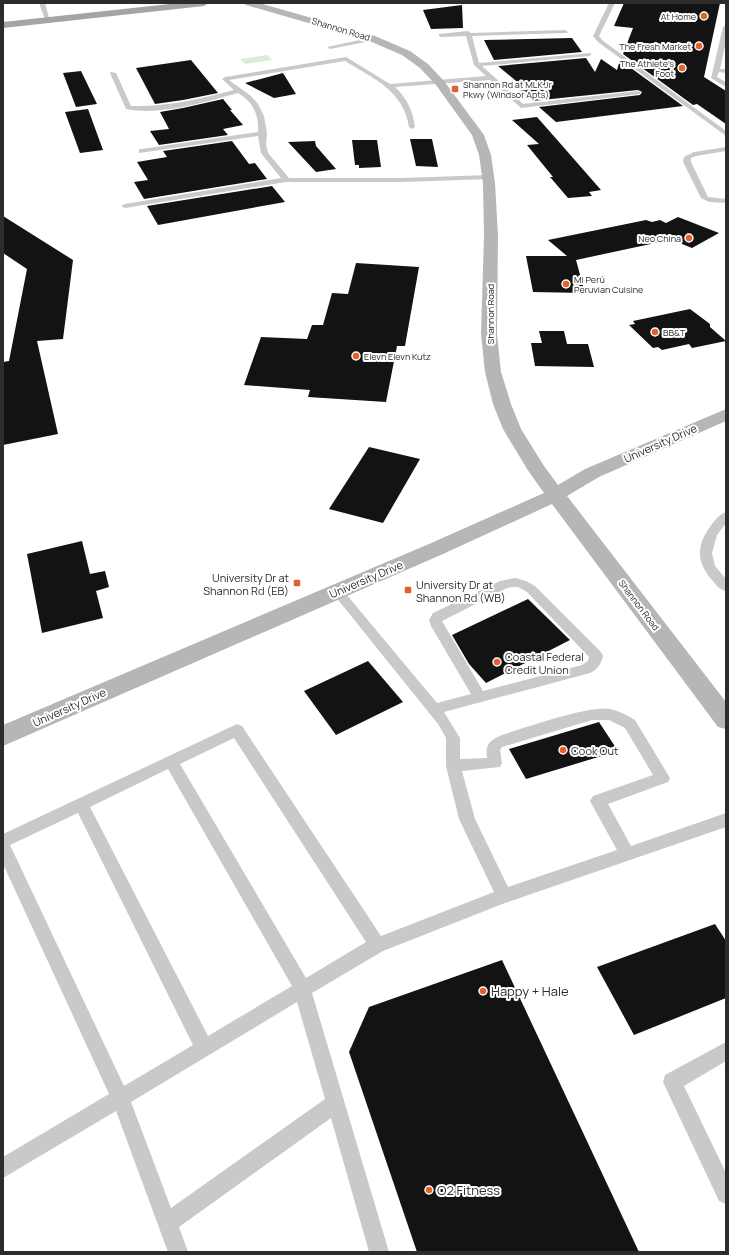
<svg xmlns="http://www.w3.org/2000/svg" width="729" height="1255" font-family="Manrope,sans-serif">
  <rect width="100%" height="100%" fill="#fff"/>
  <path fill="#dcead9" d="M267 55 272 60 245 64 240 59Z"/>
  <g fill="#131313">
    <path d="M624 3H720L704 77 726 91V124L697 104 693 105 623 54 633 28 614 26Z"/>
    <path d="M462 5 463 28 431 29 423 10Z"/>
    <path d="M572 38 582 52 494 60 484 40Z"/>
    <path d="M586 58 595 72 601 59 617 70 620 60 683 106 556 122 539 107 640 95 642 92 638 90 532 101 520 91 527 90 498 66Z"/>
    <path d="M191 60 218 93 183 100 155 104 136 68Z"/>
    <path d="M81 71 97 104 76 107 63 73Z"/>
    <path d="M283 73 296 94 274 98 245 83Z"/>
    <path d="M223 99 232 110H230L243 125 223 129 228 135 159 145 150 131 169 129 160 112 183 108Z"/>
    <path d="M88 109 103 150 80 153 65 112Z"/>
    <path d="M537 117 559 142 601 190 589 192 592 196 568 198 550 177H553L527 145 539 144 512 120Z"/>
    <path d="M410 139H432L438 167 416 166Z"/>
    <path d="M352 140H377L381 167 359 168V165H355Z"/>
    <path d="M232 141 249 164 255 163 267 179 144 199 134 182 148 180 137 162 167 157 163 151Z"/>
    <path d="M315 141 316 146 336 169 316 172 288 142Z"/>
    <path d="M272 186 285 202 158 225 147 206Z"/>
    <path d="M3 216 73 260 63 339 37 341 58 434 3 445V362L9 361 27 269 3 253Z"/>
    <path d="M678 217 719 233 692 248 667 238 660 242 576 260 585 293 533 292 526 256H567L548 240 646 220 652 222 660 220 666 223Z"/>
    <path d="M356 263 419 267 405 346H397L386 402 308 397 310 390 244 385 261 337 307 339 312 325H323L332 293 348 294Z"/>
    <path d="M690 309 710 324V327L726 341 692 348 689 344 662 350 658 347 653 348 629 325 635 324 633 321Z"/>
    <path d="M539 331H564L567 344H588L594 367 535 366 531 343H542Z"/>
    <path d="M369 447 420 459 383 523 329 509Z"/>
    <path d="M82 541 90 574 105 571 109 587 96 591 103 618 42 633 27 554Z"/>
    <path d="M528 599 570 640 486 683 469 664 452 635Z"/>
    <path d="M368 661 403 702 336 735 304 691Z"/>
    <path d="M599 722 618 751 526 779 509 749Z"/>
    <path d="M715 924 726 941V998L634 1035 597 967Z"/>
    <path d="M502 960 639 1252H417L349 1052 369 1007Z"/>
  </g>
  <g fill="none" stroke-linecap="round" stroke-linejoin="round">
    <g fill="#c9c9c9" fill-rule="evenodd">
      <path d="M39 3H45L50 21 45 20Z"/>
      <path d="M609 3H615L599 36 602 40 726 131V136L598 42 593 36Z"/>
      <path d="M726 25V41L720 69H726V73L719 72 717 77 726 82V87L711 78 723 27Z"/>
      <path d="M565 30 568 32 567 33 472 36 479 63 591 53V55L589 56 482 66 510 91 523 104 638 91 640 92V94L521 108 490 80 395 87C407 98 413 111 415 127L412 129 409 127C403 90 374 79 345 61L229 80 251 96 258 104 264 116 267 133 266 144 268 153 289 178H401L489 175H492V179L401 182H286L125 208 121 206 125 204 281 178 261 153 258 136 139 153V149H142L258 132C259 114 253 102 238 93 205 102 160 116 126 109L110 73 111 72 116 73 131 106C166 107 200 99 234 90L222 79 225 77 346 57 390 84 486 76 474 65 466 36 441 37 439 36V34L468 31 471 33Z"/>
      <path d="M374 37 376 38V40L330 49 327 47Z"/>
      <path d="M726 147V151L696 156 691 158V162L708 197 726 199V203L709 202 701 198 683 162 684 157 694 152Z"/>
      <path d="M726 512V523L717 535 712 553 715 566 726 579V591C720 590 716 585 712 580 695 560 697 544 712 524 716 519 720 514 726 512Z"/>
      <path d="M515 578 526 581 535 586 601 652 603 656C601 664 598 669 590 673L444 712 460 738V759L487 758C485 744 490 740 502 735 524 728 590 705 610 709 619 711 627 715 635 720L670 778 668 782 608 804 631 846 726 813V827L505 903 383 951 312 993 389 1252H369L331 1118 179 1227 188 1252H168L116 1111 3 1178V1157L109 1094 3 864V834L237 724 242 726 381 936 494 892 459 819 446 766V738L438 724 331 591 333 588 337 587 341 588 437 703 471 694 431 626 429 620 433 613 500 581ZM512 587H518L527 592 589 657 588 661 582 665 483 691 442 621 507 588ZM592 720H609L625 728 653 775 593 796 590 801 617 850 508 887 475 819 462 771 500 767 502 763 500 750 502 747ZM234 738 366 942 306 978 180 764ZM168 769 292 986 208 1036 90 807ZM78 813 193 1045 124 1086 10 845ZM297 1002 325 1099 171 1208 131 1102Z"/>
      <path d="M726 1042V1061L684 1086 726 1173V1204L719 1201 663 1082 665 1075Z"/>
    </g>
    <path fill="#b6b6b6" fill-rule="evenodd" d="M244 3H259L375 36 410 51 428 64 444 81 484 135 491 155 495 183 498 236 497 334 501 372 511 404 521 429 544 466 558 485 585 469 726 409V421L599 477 567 496 726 702V729L718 727 552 504 443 554 3 746V725L429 544 544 493 527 469 503 429 493 404 485 372 481 334 484 236 483 183 479 155 472 135 436 85 420 68 402 55 367 40 246 5Z"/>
    <path fill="#a4a4a4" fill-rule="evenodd" d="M179 3H209L204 6 3 28V22Z"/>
  </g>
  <g fill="#e2612f" stroke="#fff" stroke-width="1.5">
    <circle cx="704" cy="16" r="4"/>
    <circle cx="699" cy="46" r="4"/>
    <circle cx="682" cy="68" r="4"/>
    <rect x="451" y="85" width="8" height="8" rx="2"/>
    <circle cx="689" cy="238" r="4"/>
    <circle cx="566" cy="284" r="4"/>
    <circle cx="655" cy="332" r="4"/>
    <circle cx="356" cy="356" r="4"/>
    <rect x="293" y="579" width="8" height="8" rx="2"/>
    <rect x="404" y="586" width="8" height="8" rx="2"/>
    <circle cx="497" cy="662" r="4"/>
    <circle cx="563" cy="750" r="4"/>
    <circle cx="483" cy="991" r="4"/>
    <circle cx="429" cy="1190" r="4"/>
  </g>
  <g text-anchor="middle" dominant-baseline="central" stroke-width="4" stroke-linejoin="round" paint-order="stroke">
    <g font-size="9" fill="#2c2c2c" stroke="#fff" text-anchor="end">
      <text x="696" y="16">At Home</text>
      <text x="691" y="46">The Fresh Market</text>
      <text x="674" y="63">The Athlete's<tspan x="674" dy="10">Foot</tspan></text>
      <text x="463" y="84" text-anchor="start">Shannon Rd at MLK Jr<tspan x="463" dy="10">Pkwy (Windsor Apts)</tspan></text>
      <text x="681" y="238">Neo China</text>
      <text x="574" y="279" text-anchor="start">Mi Perú<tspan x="574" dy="10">Peruvian Cuisine</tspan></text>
      <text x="663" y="332" text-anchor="start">BB&amp;T</text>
      <text x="364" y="356" text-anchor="start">Elevn Elevn Kutz</text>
    </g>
    <g font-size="9" fill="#2c2c2c" stroke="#fff">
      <text transform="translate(341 29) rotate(17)">Shannon Road</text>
      <text transform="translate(490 314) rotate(-90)">Shannon Road</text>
      <text transform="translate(639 605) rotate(53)">Shannon Road</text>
    </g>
    <g font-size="11" fill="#2c2c2c" stroke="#fff">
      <text transform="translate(660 443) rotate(-24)">University Drive</text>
      <text transform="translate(366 579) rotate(-23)">University Drive</text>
      <text transform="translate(69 707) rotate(-24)">University Drive</text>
    </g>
    <g font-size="11" fill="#2c2c2c" stroke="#fff" text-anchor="start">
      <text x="289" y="577" text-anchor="end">University Dr at<tspan x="289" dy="13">Shannon Rd (EB)</tspan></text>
      <text x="416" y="584">University Dr at<tspan x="416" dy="13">Shannon Rd (WB)</tspan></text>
      <text x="505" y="656">Coastal Federal<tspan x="505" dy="13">Credit Union</tspan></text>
      <text x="571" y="750">Cook Out</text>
    </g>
    <g font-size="13" fill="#2c2c2c" stroke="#fff" text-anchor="start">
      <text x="491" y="991">Happy + Hale</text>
      <text x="437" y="1190">O2 Fitness</text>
    </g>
  </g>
  <rect width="729" height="1255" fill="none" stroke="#2c2c2c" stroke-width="8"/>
</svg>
